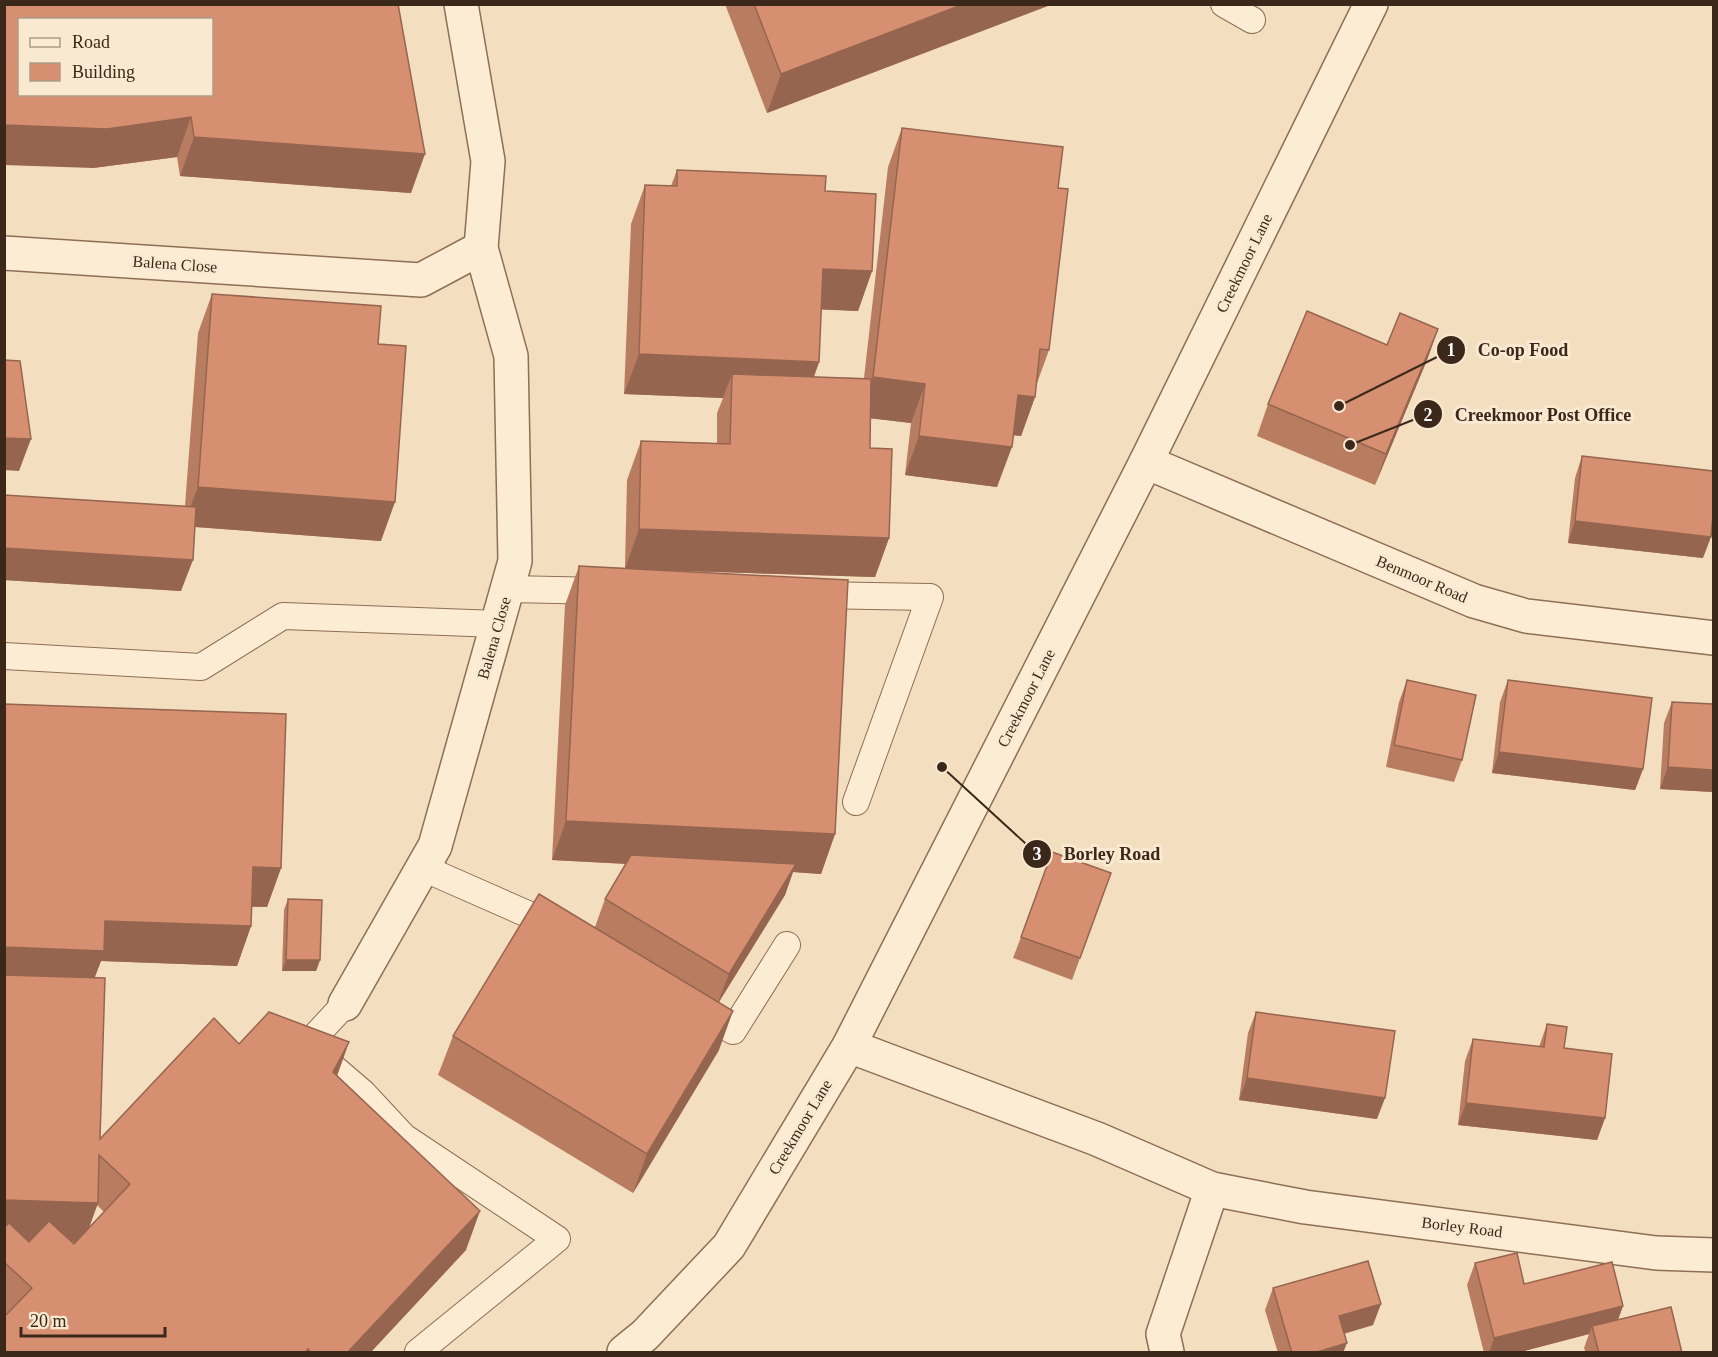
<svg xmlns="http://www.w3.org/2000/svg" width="1718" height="1357" font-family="'Times New Roman',serif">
  <rect width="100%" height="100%" fill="#f3debf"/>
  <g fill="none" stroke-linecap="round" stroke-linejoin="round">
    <g stroke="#8e6e55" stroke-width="28">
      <g id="lane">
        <path d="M1224 4 1252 20"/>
        <path d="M508 589 604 591"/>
        <path d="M814 595 930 597 856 802"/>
        <path d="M4 656 201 667 283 616 498 624"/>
        <path d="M423 868 557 927"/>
        <path d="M345 1004 307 1045 363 1093 404 1137 557 1239 418 1352"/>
        <path d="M697 1010 733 1031 787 945"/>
      </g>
    </g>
    <g stroke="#8e6e55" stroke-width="36">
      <g id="street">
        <path d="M4 253 421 280 481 248"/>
        <path d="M1146 462 1474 601 1526 616 1714 638"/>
        <path d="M345 1004 435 846 515 561 511 356 481 248 488 161 461 4"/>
        <path d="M849 1046 1097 1139 1212 1189 1305 1207 1656 1253 1714 1255"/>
        <path d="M624 1352 645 1335 729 1246 849 1046 1146 462 1371 4"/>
        <path d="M1167 1352 1163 1334 1212 1189"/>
      </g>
    </g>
    <use href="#lane" stroke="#fdecd4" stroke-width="26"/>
    <use href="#street" stroke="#fdecd4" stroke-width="33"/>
  </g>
  <g fill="#b87c61" fill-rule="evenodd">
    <path d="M4 4 411 193 180 176 177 157 93 168Z"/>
    <path d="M725 4H1053L767 113Z"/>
    <path d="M902 128 1058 188 1049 350 1036 386 1035 397 1021 436 1013 435 997 487 905 475 911 423 870 418V448L889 538 875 577 649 570 835 834 821 874 793 872 785 895 719 1002V1050L633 1193 438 1075 453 1036 595 927 605 899 626 864 552 860 565 605 579 566 625 568 627 480 641 441 717 443V413L723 398 624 394 631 224 645 185 671 186 677 170 825 191 872 271 858 311 821 309 819 362 814 377 864 378 888 167Z"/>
    <path d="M212 294 378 344 381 541 195 527 181 591 4 580V495L185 506 198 333Z"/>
    <path d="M1438 329 1427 360 1375 485 1257 436 1268 404 1387 345Z"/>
    <path d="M1582 456 1703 558 1568 543 1575 478Z"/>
    <path d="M1407 680 1462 760 1454 782 1386 767 1399 702Z"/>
    <path d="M1508 680 1643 769 1635 790 1492 773 1500 702Z"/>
    <path d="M1672 702 1713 704V792L1660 789 1664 723Z"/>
    <path d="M4 704 281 868 267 907H252L251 926 237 966 101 961 94 978 100 1139 239 1044 349 1042 337 1076 466 1250 370 1353H4L5 1316 4 1315ZM97 1205 104 1212 89 1227Z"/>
    <path d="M1111 873 1072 980 1013 958 1021 937Z"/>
    <path d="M288 899 320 960 316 971H282L284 910Z"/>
    <path d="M1256 1012 1377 1119 1239 1100 1248 1033Z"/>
    <path d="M1547 1024 1564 1048 1605 1118 1597 1140 1458 1125 1465 1061 1473 1039 1539 1047Z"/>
    <path d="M1475 1263 1524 1284 1623 1306 1618 1320 1682 1353H1586L1584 1348 1589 1334 1516 1353H1484L1467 1285Z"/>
    <path d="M1273 1288 1373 1325 1344 1334 1343 1353H1278L1265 1310Z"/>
  </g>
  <g fill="#96654f">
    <path d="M964 4H1053L767 113 781 74Z"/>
    <path d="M191 117 177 157 93 168 4 165V125Z"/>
    <path d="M194 137 425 154 411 193 180 176Z"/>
    <path d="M823 269 872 271 858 311 808 309Z"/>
    <path d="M1438 329 1427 360 1375 485 1386 454Z"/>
    <path d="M639 354 819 362 805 401 732 374 723 398 624 394Z"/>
    <path d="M873 377 925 384 911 423 859 417Z"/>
    <path d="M1018 395 1035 397 1021 436 1004 434Z"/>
    <path d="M919 436 1012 447 997 487 905 475Z"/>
    <path d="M4 438 31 439 19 471 4 470Z"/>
    <path d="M198 487 395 502 381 541 183 526Z"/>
    <path d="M1575 521 1711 537 1703 558 1568 543Z"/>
    <path d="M639 529 889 538 875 577 625 569Z"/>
    <path d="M4 548 193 560 181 591 4 580Z"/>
    <path d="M1499 752 1643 769 1635 790 1492 773Z"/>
    <path d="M1668 767 1713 770V792L1660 789Z"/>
    <path d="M566 821 835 834 821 874 793 872 785 895 717 1005 729 974 791 872 552 860Z"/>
    <path d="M253 867 281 868 267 907 239 906Z"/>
    <path d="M105 921 251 926 237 966 101 961 90 990 4 987V947Z"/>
    <path d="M286 960H320L316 971H282Z"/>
    <path d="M733 1011 719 1050 633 1193 647 1154Z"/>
    <path d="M349 1042 335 1081 333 1072Z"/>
    <path d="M1247 1078 1385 1098 1377 1119 1239 1100Z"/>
    <path d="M1466 1103 1605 1118 1597 1140 1458 1125Z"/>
    <path d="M4 1200 98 1203 84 1242 4 1240Z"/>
    <path d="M480 1211 466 1250 370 1353H347Z"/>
    <path d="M1381 1304 1373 1325 1331 1337 1339 1316Z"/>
    <path d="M1623 1306 1615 1327 1592 1326 1589 1334 1516 1353H1489L1494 1338Z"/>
    <path d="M1347 1343 1343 1353H1314Z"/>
  </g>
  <g fill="#d69071" stroke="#96654f" stroke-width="1.5" fill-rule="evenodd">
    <path d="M4 4H398L425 154 194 137 191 117 107 129 4 125ZM20 20H212V94H20Z"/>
    <path d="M754 4H964L781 74Z"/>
    <path d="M902 128 1063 147 1058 188 1068 189 1049 350 1040 349 1035 397 1018 395 1012 447 919 436 925 384 873 377Z"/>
    <path d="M677 170 826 176 825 191 876 194 872 271 823 269 819 362 639 354 645 185 677 186Z"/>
    <path d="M212 294 381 306 378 344 406 346 395 502 198 487Z"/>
    <path d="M1307 311 1387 345 1400 313 1438 329 1386 454 1268 404Z"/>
    <path d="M4 360 20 361 31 439 4 438Z"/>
    <path d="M732 374 871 379 870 448 892 449 889 538 639 529 641 441 730 444Z"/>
    <path d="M1582 456 1713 471V515L1711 537 1575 521Z"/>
    <path d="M4 495 196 507 193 560 4 548Z"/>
    <path d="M579 566 848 580 835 834 566 821Z"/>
    <path d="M1407 680 1476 695 1462 760 1394 745Z"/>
    <path d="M1508 680 1652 698 1643 769 1499 752Z"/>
    <path d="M1672 702 1713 704V770L1668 767Z"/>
    <path d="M4 704 286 714 281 868 253 867 251 926 105 921 104 951 4 947Z"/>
    <path d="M1052 852 1111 873 1080 958 1021 937Z"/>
    <path d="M631 855 796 864 729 974 605 899Z"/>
    <path d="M539 894 733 1011 647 1154 453 1036Z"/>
    <path d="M288 899 322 900 320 960H286Z"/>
    <path d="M4 975 105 978 100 1139 214 1018 239 1044 269 1012 349 1042 333 1072 480 1211 347 1353H311L308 1349 305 1353H4V1317L32 1288 4 1262V1228L9 1223 29 1242 49 1221 74 1244 130 1184 99 1155 98 1203 4 1200Z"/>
    <path d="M1256 1012 1395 1031 1385 1098 1247 1078Z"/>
    <path d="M1547 1024 1567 1027 1564 1048 1612 1054 1605 1118 1466 1103 1473 1039 1544 1047Z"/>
    <path d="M1517 1253 1524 1284 1612 1262 1623 1306 1494 1338 1475 1263Z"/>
    <path d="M1368 1261 1381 1304 1339 1316 1347 1343 1314 1353H1292L1273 1288Z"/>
    <path d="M1671 1307 1682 1353H1599L1592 1326Z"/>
  </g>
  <g text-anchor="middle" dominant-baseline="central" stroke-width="6" stroke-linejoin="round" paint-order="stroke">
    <g font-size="16" fill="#3c281b" stroke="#f9e9d0">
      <text transform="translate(1244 263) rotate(-64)">Creekmoor Lane</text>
      <text transform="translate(175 264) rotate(4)">Balena Close</text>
      <text transform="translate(1422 579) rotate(23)">Benmoor Road</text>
      <text transform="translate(494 638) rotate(-74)">Balena Close</text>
      <text transform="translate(1026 698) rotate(-63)">Creekmoor Lane</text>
      <text transform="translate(800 1127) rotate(-59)">Creekmoor Lane</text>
      <text transform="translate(1462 1227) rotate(7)">Borley Road</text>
    </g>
  </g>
  <path fill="none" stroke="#3c281b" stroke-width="2" d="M1339 406L1451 350M1350 445L1428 414M942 767L1037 854"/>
  <g fill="#3c281b" stroke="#f9e9d0" stroke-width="2">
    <circle cx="1339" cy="406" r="6"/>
    <circle cx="1350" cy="445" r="6"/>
    <circle cx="942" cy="767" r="6"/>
    <circle cx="1451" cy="350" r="15"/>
    <circle cx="1428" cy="414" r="15"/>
    <circle cx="1037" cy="854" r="15"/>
  </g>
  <g font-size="18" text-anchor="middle" font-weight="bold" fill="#fff">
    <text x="1451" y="356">1</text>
    <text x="1428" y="421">2</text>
    <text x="1037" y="860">3</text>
  </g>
  <g font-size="18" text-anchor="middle" font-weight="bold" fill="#3c281b" stroke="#f9e9d0" stroke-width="6" stroke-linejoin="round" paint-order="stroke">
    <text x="1523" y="356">Co-op Food</text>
    <text x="1543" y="421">Creekmoor Post Office</text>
    <text x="1112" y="860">Borley Road</text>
  </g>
  <rect width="1718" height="1357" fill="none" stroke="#3c281b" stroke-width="12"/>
  <rect x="18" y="18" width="195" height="78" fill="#f9e9d0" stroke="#ad9c88" stroke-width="1.5"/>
  <rect x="30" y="38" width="30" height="9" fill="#fdecd4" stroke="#ad9c88" stroke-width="1.5"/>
  <text x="72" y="48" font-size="18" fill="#3c281b">Road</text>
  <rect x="30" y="63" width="30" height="18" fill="#d69071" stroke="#ad9c88" stroke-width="1.5"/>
  <text x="72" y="78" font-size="18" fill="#3c281b">Building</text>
  <path d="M21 1327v9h144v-9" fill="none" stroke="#3c281b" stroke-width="3"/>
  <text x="30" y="1327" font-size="18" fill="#3c281b" stroke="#f9e9d0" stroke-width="4.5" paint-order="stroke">20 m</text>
</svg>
